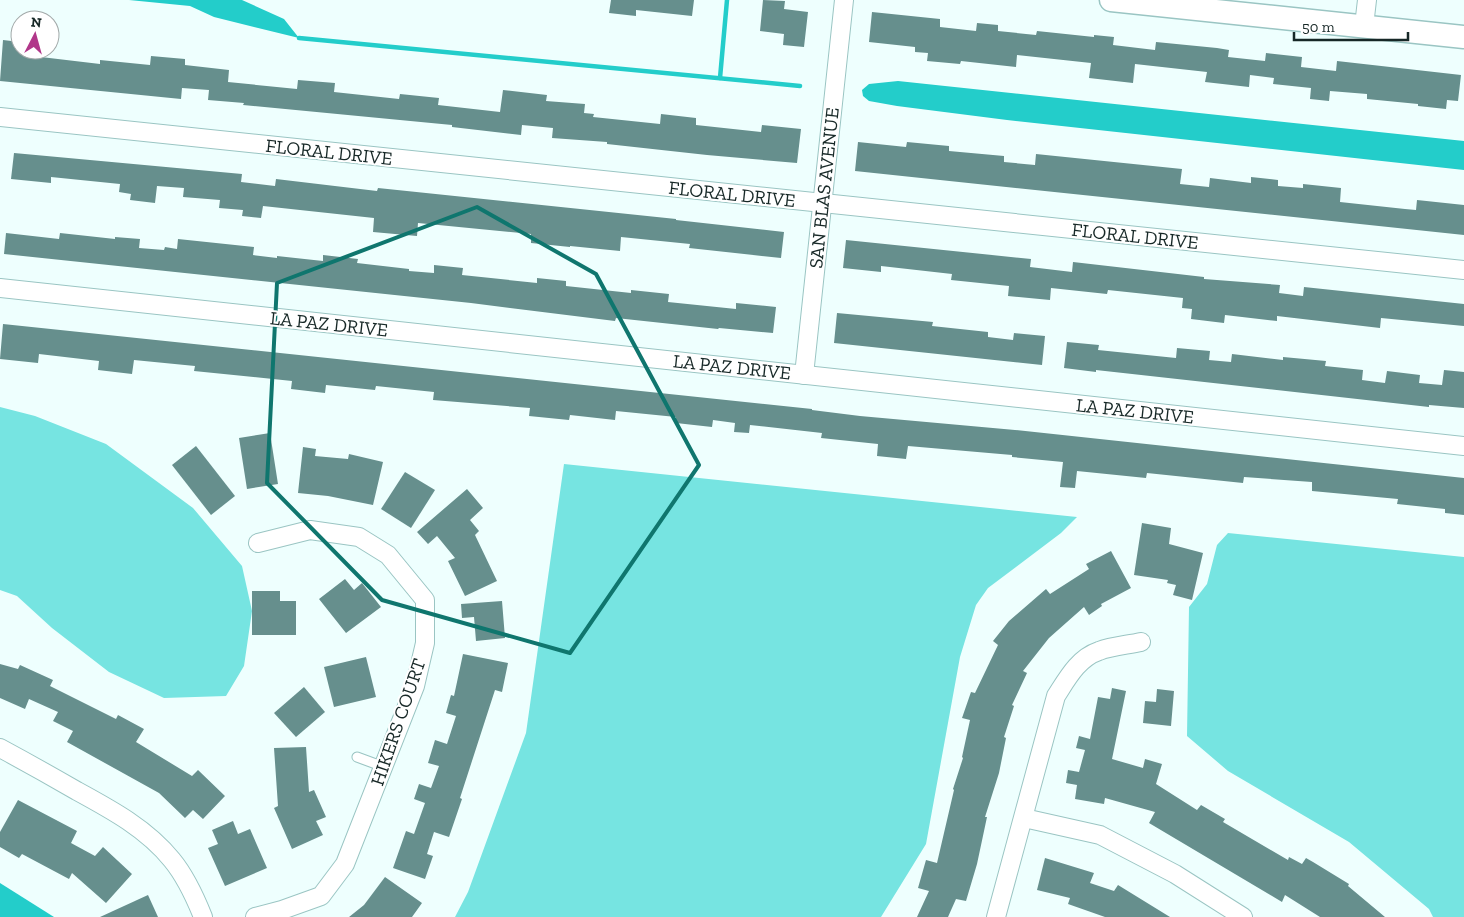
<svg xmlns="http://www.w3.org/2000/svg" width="1464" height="917" font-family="'Zilla Slab',serif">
  <rect width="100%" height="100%" fill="#eefffe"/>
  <g fill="#76e4e1">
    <path d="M0 407 35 416 106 444 193 508 242 566 252 611 244 666 226 696 164 698 109 672 52 628 17 596 0 590Z"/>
    <path d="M564 464 1077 517 1061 533 988 588 976 605 960 657 926 844 881 917H455L468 892 526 733Z"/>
    <path d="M1228 533 1464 557V917H1433L1429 909 1349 842 1228 771 1187 736 1189 607 1207 584 1217 545Z"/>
  </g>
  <g fill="#23cdca">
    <path d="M129 0H242L284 19 299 38 214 17 190 6Z"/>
    <path d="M898 81 1464 141V170L1007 120 897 106 869 101 863 96 862 90 869 84Z"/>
    <path d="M0 883 54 917H0Z"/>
  </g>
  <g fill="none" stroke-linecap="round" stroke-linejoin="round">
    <g stroke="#23cdca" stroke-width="4.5">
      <path d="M299 38 800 86"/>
      <path d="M720 78 727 0"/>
    </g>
  </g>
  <g fill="#668f8d">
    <path d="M611 0H694L692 16 636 10V16L609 13Z"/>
    <path d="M763 0 785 1 784 9 808 12 804 47 783 45 784 34 760 31Z"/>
    <path d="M872 12 940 19V27L976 31 977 23 998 25V31L1036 35 1037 31 1094 37V35L1114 37 1113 45 1155 50 1156 42 1217 48 1229 50 1228 57 1265 61 1266 53 1302 57 1301 67 1336 71 1337 61 1461 75 1458 101 1447 100 1446 109 1418 106V104L1367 99V94L1330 91 1329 101 1310 99 1311 88 1273 84 1274 78 1250 75 1249 87 1205 82 1207 72 1135 64 1133 83 1089 78 1091 63 1017 55 1016 67 961 61 960 64 927 61 928 53 915 52V47L869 42Z"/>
    <path d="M3 40 20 42V50H42L41 57 100 64V60L150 65 151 56 185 59V65L229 70 228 82 297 89 298 80 335 83 334 92 399 99 400 94 439 98 438 105 500 112 503 90 547 95 546 101 585 104 584 113 594 114 593 117 660 124 661 114 696 118V125L761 132 762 125 801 129 797 163 707 155 607 144V142L552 138 553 128 522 125 521 135 452 127V125L243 105 244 103 208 100 209 90 182 88 181 99 0 81Z"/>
    <path d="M858 142 906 147 907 142 949 146V151L1004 156V162L1035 165 1036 154 1182 169 1180 184 1209 187 1210 178 1251 183V177L1278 180V186L1303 188V184L1341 188 1340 202 1405 209 1416 210 1417 200 1464 205V235L855 171Z"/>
    <path d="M14 153 242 174 241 182 275 186 276 179 377 191 378 188 676 219V220L784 232 781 258 689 248 690 244 621 237 620 251 570 246V247L531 243V234L418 223 417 236 373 232 374 218 263 206 261 218 242 216 243 210 219 208 220 200 183 197 184 188 157 186 155 203 130 200 131 194 119 192 120 184 51 177V183L11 179Z"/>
    <path d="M6 233 59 239 60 233 115 239V237L140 239 139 248 164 250 165 247 177 249 178 239 254 247 253 255 277 258V256L323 261V255L358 259 357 263 409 269V271L434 273V265L463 268 462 275 537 283V278L566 281V286L631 293V290L669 294 668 302 736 309V303L776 307 773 333 719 328 718 329 616 318 615 321 471 303 4 254Z"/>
    <path d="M846 240 1031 259 1030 267 1072 272 1073 262 1204 277V279L1280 285 1279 293 1303 296 1304 287 1464 304V326L1381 318 1380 328 1277 316V321L1225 315 1224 323 1191 319 1192 309 1182 308 1183 298 1108 290 1107 294 1051 288 1050 300 1008 296 1009 286 951 280 952 274 881 266V272L843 268Z"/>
    <path d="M837 313 933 322 932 326 988 332V337L1013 340 1014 333 1045 336 1042 365 834 343Z"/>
    <path d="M3 324 812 409V410L860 416 1015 430 1464 478V515L1445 513V509L1397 504 1398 499 1312 491V482L1244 477 1243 483 1147 473 1146 478 1077 471 1075 488 1060 487 1063 462 1012 457V455L908 446 906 459 877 456 878 444 821 438 822 433 750 425 749 433 734 432 735 423 713 420 712 427 676 423V417L616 411 615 420 570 415 569 420 529 416 530 408 433 400 434 392 376 386 375 390 326 385 325 393 291 389 292 381 194 371 195 366 134 360 132 374 98 370 99 361 39 354 38 363 0 359Z"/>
    <path d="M1067 342 1099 345 1098 350 1176 358 1177 348 1210 351 1209 360 1231 362 1232 354 1283 360V357L1326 361 1325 366 1363 370 1362 380 1385 383 1387 371 1420 375 1419 383 1442 385 1444 370 1464 372V408L1429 405V407L1096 370V372L1064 368Z"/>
    <path d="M270 433 278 484 247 489 239 438Z"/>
    <path d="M196 446 235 496 211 515 172 465Z"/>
    <path d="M303 447 316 449 315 456 348 459 349 454 383 462 373 505 328 496 298 493Z"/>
    <path d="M405 472 435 490 411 528 381 509Z"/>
    <path d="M467 489 483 508 470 520 479 531 475 535 497 581 465 596 448 561 455 558 437 536 428 544 417 532Z"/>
    <path d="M1142 523 1171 528 1169 544 1203 553 1192 600 1173 595 1176 585 1167 583 1168 580 1134 575Z"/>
    <path d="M1111 551 1131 588 1101 604 1102 606 1089 615 1084 607 1049 638 1023 671 1027 673 1012 705 1014 706 1004 737 1006 738 999 773 985 817H987L977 864 966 901 956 899 948 917H917L929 891 918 888 926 860 937 863 954 790 953 789 963 758 962 757 970 720 962 718 971 692 975 693 998 645 993 641 1009 621 1046 589 1050 594 1089 569 1086 564Z"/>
    <path d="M345 579 354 590 362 583 381 607 346 633 319 599Z"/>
    <path d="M252 591H280V601H296V635H252Z"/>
    <path d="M502 601 505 638 476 641 474 617 462 618 461 604Z"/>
    <path d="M463 654 508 663 502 692 495 690 460 798 462 799 449 837 434 832 427 854 433 856 425 879 393 868 406 831 414 834 425 803 414 799 419 784 431 788 439 766 428 763 435 740 447 744 456 716 446 713 451 695 454 696Z"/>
    <path d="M366 657 376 697 334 707 324 667Z"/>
    <path d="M0 664 18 669 20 665 53 680 50 686 116 719 118 715 144 729 136 742 192 776 198 770 225 796 203 819 193 810 185 818 159 793 67 742 73 731 53 721 58 712 29 699 25 709 0 698Z"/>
    <path d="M304 687 325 712 296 737 274 713Z"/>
    <path d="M1112 688 1126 691 1112 759 1143 768 1145 759 1162 764 1156 784 1197 810 1201 805 1225 819 1223 822 1288 860 1289 857 1302 864 1306 858 1313 862 1349 884 1348 886 1385 917H1320L1285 895 1282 902 1149 823 1155 812 1105 798 1104 804 1075 799 1077 785 1066 783 1068 770 1079 772 1085 750 1076 748 1079 736 1090 739 1098 697 1110 699Z"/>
    <path d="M1157 689 1174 691 1171 726 1143 723 1145 701 1156 702Z"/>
    <path d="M306 747 309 792 314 790 326 817 316 821 323 835 292 849 274 808 278 806 274 748Z"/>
    <path d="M18 800 77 831 71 843 95 856 103 847 132 874 106 903 72 873 69 879 22 854 19 858 0 847V832Z"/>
    <path d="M233 821 238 834 250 829 267 868 225 886 208 848 218 844 212 830Z"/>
    <path d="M1045 858 1094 873 1090 883 1114 891 1118 885 1170 917H1105L1068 904 1070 898 1037 890Z"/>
    <path d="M385 877 422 903 412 917H349L364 905Z"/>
    <path d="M148 895 158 917H100Z"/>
  </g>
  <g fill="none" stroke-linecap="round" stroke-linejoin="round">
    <g stroke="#9ac5c3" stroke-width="11">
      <path id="service" d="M357 757 384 767"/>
    </g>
    <g stroke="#9ac5c3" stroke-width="20">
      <g id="minor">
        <path d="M1364 26 1367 0"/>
        <path d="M0 117 1464 270"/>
        <path d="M0 288 1464 446"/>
        <path d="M804 375 844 0"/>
        <path d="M0 748C26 762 51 776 77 791 112 810 147 829 172 860 186 877 195 897 203 917"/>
        <path d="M1024 818 1100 835 1175 874 1243 917"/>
        <path d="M255 917 282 910 321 896 345 864 415 686 425 643V600L388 555 359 537 310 530 258 543"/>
        <path d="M996 917 1056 696C1067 679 1078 658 1099 651 1112 646 1128 645 1141 642"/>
      </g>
    </g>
    <g stroke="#9ac5c3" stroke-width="25">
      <path id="tertiary" d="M1111 0 1464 37"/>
    </g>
    <use href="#service" stroke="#fff" stroke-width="9"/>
    <use href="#minor" stroke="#fff" stroke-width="18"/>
    <use href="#tertiary" stroke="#fff" stroke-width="22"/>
  </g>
  <path fill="none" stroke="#0f766e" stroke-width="4" stroke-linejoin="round" d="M477 207 596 274 699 465 570 653 382 600 267 483 277 283Z"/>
  <g text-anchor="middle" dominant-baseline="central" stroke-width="4" stroke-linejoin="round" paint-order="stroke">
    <g font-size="19" fill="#172827" stroke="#fff">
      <text transform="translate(329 152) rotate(6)">FLORAL DRIVE</text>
      <text transform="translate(824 188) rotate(-84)">SAN BLAS AVENUE</text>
      <text transform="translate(732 194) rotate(6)">FLORAL DRIVE</text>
      <text transform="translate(1135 236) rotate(6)">FLORAL DRIVE</text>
      <text transform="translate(329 324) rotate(6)">LA PAZ DRIVE</text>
      <text transform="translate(732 367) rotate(6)">LA PAZ DRIVE</text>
      <text transform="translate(1135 411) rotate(6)">LA PAZ DRIVE</text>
      <text transform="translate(398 722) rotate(-71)">HIKERS COURT</text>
    </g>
  </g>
  <g transform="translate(35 35) rotate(6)"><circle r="24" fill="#ffffff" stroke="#a2a9a9"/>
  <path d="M0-4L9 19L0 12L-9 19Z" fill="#b1378a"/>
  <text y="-8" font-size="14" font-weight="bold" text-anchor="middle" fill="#172827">N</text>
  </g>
  <path d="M1294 32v8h114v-8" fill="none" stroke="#172827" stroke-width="2.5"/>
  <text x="1302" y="32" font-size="15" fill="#172827" stroke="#ffffff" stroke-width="4" paint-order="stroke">50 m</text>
</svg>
